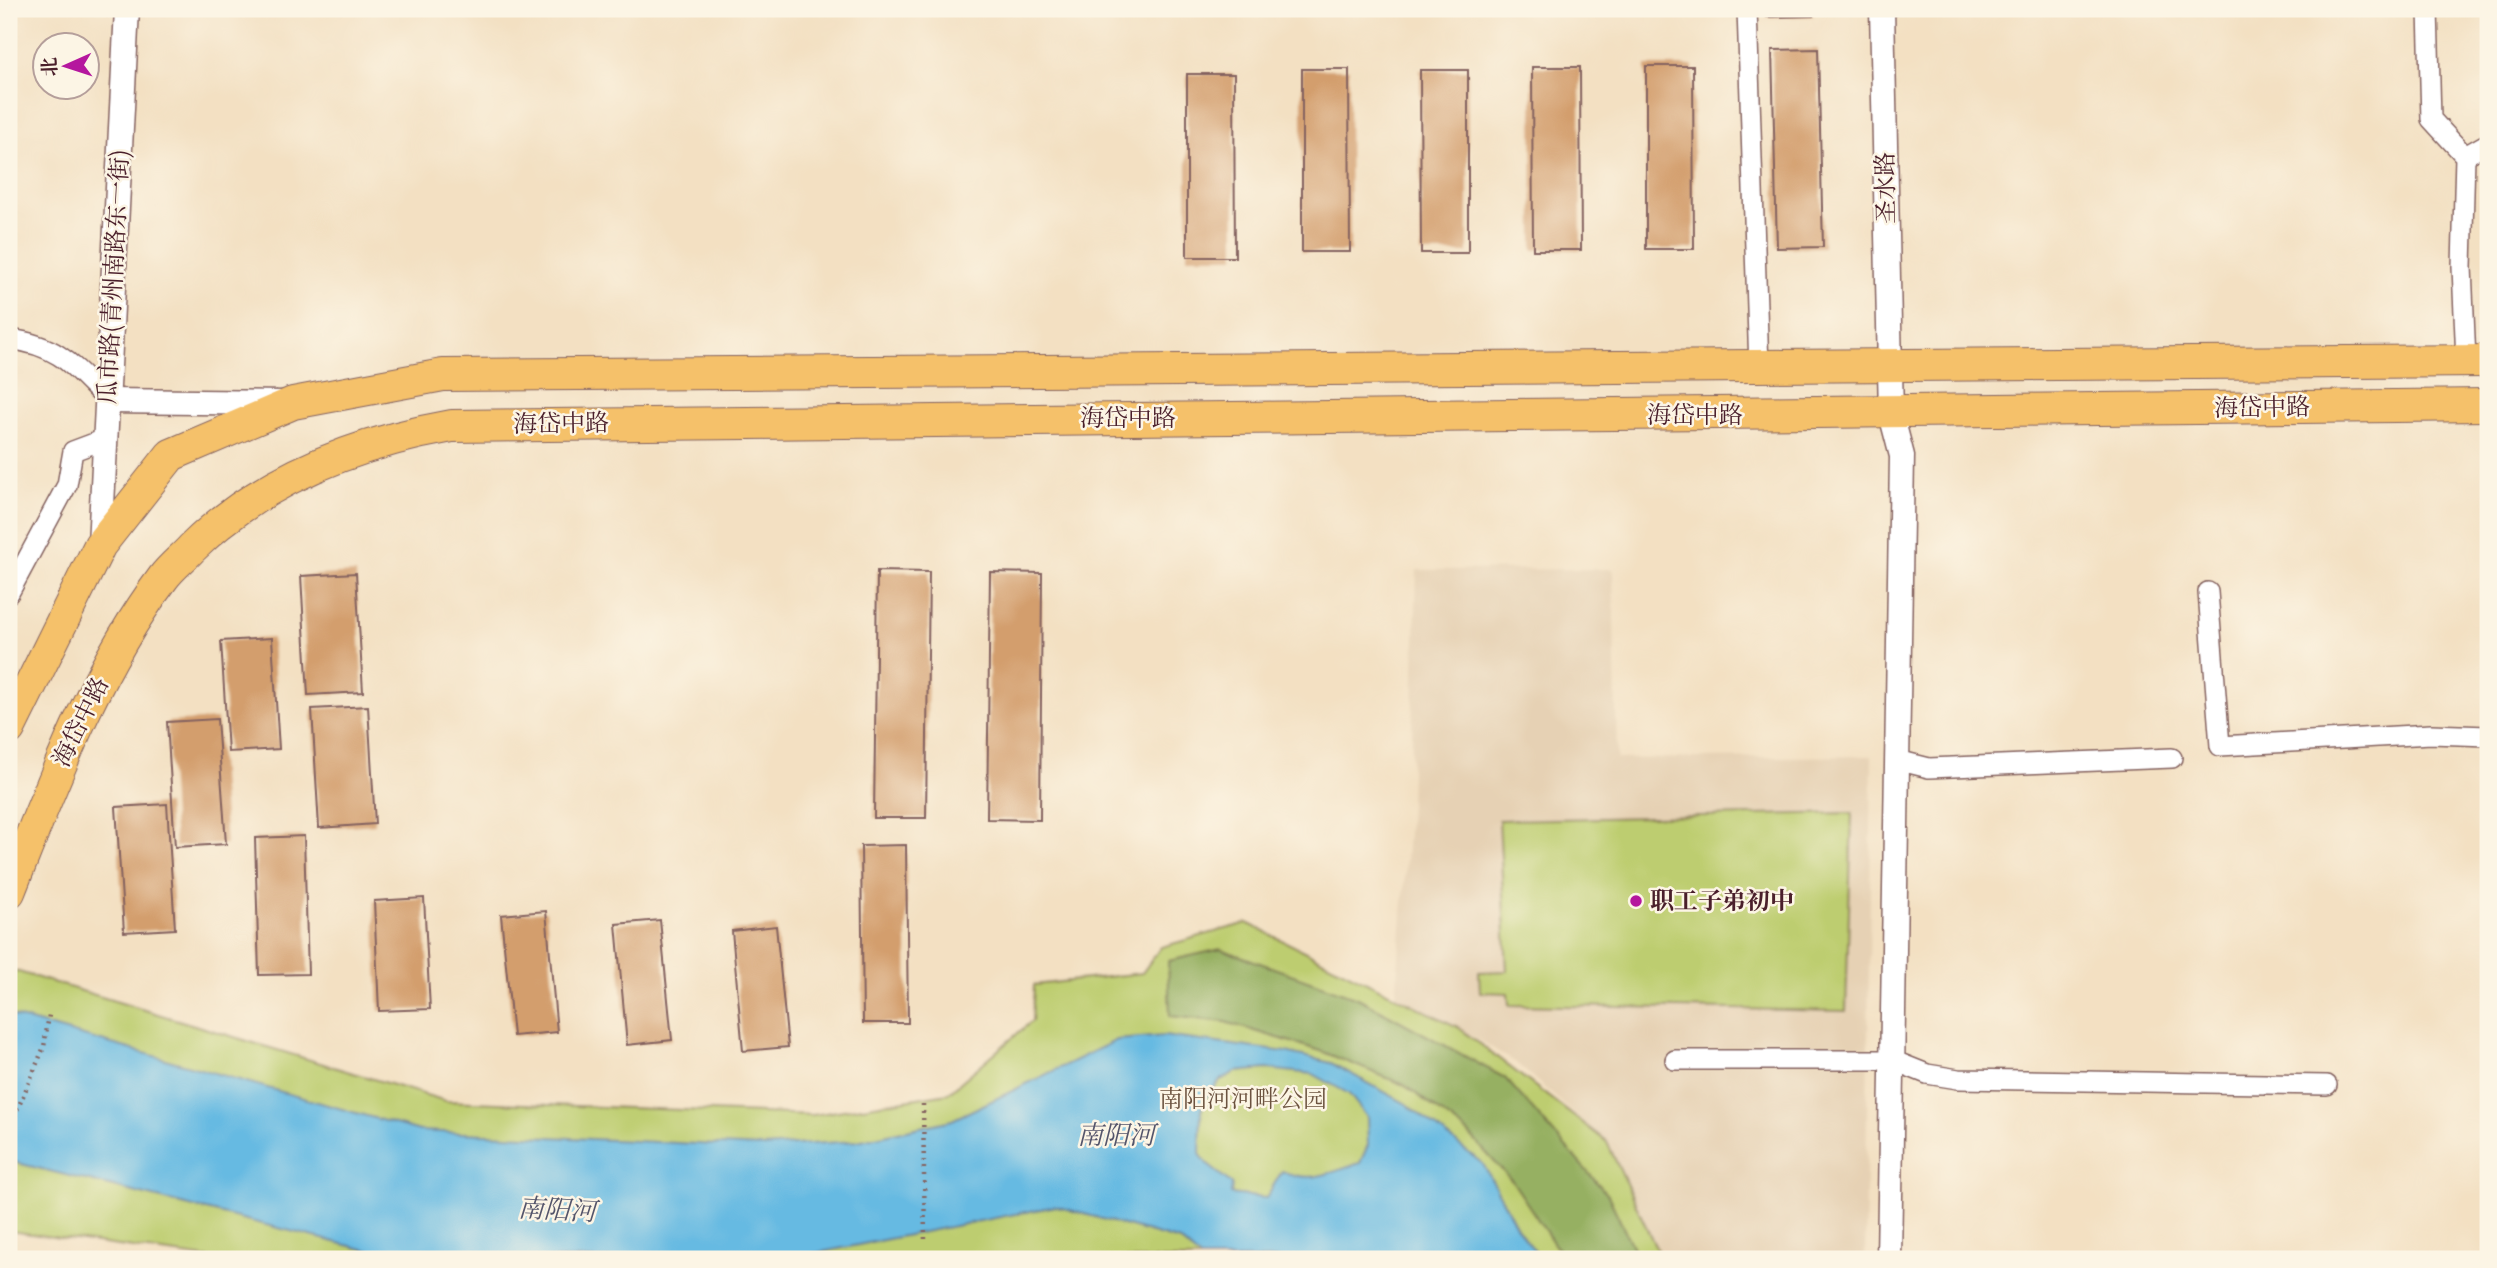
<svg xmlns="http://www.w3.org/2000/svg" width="2497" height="1268" font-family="Cardo,'Noto Serif SC',serif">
  <rect width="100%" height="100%" fill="#fcf5e5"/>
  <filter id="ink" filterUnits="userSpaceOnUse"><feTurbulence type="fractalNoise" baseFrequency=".0143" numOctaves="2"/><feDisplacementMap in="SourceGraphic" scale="14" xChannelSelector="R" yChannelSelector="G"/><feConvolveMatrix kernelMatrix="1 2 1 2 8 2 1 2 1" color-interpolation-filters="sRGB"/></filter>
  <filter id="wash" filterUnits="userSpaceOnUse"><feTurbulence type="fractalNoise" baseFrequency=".00686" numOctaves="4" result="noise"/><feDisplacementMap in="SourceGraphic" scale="28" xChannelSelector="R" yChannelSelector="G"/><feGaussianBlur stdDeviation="1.57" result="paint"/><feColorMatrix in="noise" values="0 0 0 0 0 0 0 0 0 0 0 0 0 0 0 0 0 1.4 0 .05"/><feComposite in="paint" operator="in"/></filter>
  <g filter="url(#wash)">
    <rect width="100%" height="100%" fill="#f3e0c2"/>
    <path fill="#e6d1b4" d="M1613 569 1617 759 1872 756 1865 1259H1661L1607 1142 1515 1062 1458 1027 1396 996 1410 806 1417 570Z"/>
    <g fill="#bdcd70" stroke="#84764e" stroke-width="2">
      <path d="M1852 813 1846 1011 1509 1005 1508 993 1480 992 1479 972 1507 971 1499 820Z"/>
      <path d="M1247 923 1458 1027 1607 1142 1661 1259H213L9 1231V969L446 1101 813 1115 948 1093 1032 1021 1034 985 1142 973 1161 947Z"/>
    </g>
    <path fill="#96b062" stroke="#706846" stroke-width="2" d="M1221 949 1360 999 1505 1078 1608 1195 1638 1259H1564L1513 1182 1468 1133 1404 1085 1321 1051 1225 1022 1170 1016 1168 961Z"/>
    <path fill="#66bae2" stroke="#586c86" stroke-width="2" fill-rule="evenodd" d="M9 1015 420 1131 763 1147 857 1141 952 1120 1117 1040 1164 1036 1286 1052 1331 1063 1405 1103 1483 1164 1518 1229 1541 1259H1201L1180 1241 1056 1206 787 1259H403L9 1161ZM1267 1069 1313 1074 1349 1094 1367 1117 1368 1145 1360 1163C1333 1172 1310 1184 1282 1171L1266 1198 1231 1194 1232 1184 1208 1165 1200 1154 1201 1110 1207 1096 1220 1081 1235 1072Z"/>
    <g id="blocks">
      <g fill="#d39e6d">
        <path d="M1767 9H1812L1813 16 1767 17Z"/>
        <path d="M1818 49 1823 247 1777 248 1772 50Z"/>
        <path d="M1646 66H1693L1694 249H1646Z"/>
        <path d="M1532 67H1580L1581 250H1533Z"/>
        <path d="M1302 69H1349L1350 252H1302Z"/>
        <path d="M1420 70H1468V253H1421Z"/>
        <path d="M1187 74H1234L1235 257H1187Z"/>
        <path d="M877 571 929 572 926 818H874Z"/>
        <path d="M990 572 1042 573 1040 820 987 819Z"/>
        <path d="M356 573 363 692 308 695 301 576Z"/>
        <path d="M272 638 279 749 228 752 221 641Z"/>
        <path d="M368 706 375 824 319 828 312 709Z"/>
        <path d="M217 719 226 844 175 847 167 722Z"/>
        <path d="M167 804 175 929 124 932 116 807Z"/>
        <path d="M304 836 308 974 259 975 255 838Z"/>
        <path d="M906 845 908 1023H863L861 846Z"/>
        <path d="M424 898 430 1009 379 1011 374 901Z"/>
        <path d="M546 911 557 1032 513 1036 501 915Z"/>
        <path d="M660 920 672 1040 627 1045 616 924Z"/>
        <path d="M776 926 788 1047 743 1051 732 931Z"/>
      </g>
    </g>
  </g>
  <g filter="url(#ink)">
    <use href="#blocks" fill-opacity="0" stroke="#856360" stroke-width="2"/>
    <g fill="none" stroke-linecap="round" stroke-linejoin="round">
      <g stroke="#856360" stroke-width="22">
        <g id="minor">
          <path d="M1747 9 1759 368"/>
          <path d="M2428 9 2431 119 2465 156 2462 267 2466 361"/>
          <path d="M2465 156 2488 143"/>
          <path d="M9 339C61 346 73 366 108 401"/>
          <path d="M2208 592 2220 746 2431 734 2488 736"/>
          <path d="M9 593 67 485 73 451 105 439"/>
          <path d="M1897 760 1929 768 2172 758"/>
          <path d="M1675 1060H1892L1927 1074 1958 1079 2327 1085"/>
        </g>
      </g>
      <g stroke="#856360" stroke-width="27">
        <g id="tertiary">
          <path d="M1882 9 1891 414 1902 456 1889 1259"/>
          <path d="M108 401 285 403"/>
          <path d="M100 545 127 9"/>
        </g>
      </g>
      <g stroke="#856360" stroke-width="34">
        <g id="primary">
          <path d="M9 729 100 545 171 455 293 403 443 375 2488 361"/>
          <path d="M9 892C52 784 93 672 163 578 171 567 183 558 192 548 263 478 356 443 452 426L2488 405"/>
        </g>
      </g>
      <g stroke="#856360" stroke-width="4.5" stroke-dasharray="2 5" stroke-linecap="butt">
        <path d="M923 1104 925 1242"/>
        <path d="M9 1129 44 1047 49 1015"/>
      </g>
      <use href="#minor" stroke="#fff" stroke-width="19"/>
      <use href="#tertiary" stroke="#fff" stroke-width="24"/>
      <use href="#primary" stroke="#f5c16b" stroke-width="32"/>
    </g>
  </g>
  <circle fill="#b5179e" stroke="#fcf5e5" stroke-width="2.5" cx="1636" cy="901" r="7"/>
  <g text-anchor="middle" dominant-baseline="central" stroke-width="5" stroke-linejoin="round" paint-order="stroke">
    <g font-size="24" fill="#4a1f2b" stroke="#fcf5e5">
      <text transform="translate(1886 188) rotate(-91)">圣水路</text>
      <text transform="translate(114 277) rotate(-87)">瓜市路(青州南路东一街)</text>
      <text transform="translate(2262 408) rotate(-1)">海岱中路</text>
      <text x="1695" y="415">海岱中路</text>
      <text x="1128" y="418">海岱中路</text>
      <text transform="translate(561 424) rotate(-1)">海岱中路</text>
      <text transform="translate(81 722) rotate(-64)">海岱中路</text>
    </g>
    <g font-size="24" font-weight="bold" fill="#4a1f2b" stroke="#fcf5e5" text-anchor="start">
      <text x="1650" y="901">职工子弟初中</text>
    </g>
    <g font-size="24" fill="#6c5340" stroke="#fcf5e5">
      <text x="1243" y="1099">南阳河河畔公园</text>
    </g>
    <g font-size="26" font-style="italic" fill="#54556b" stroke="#fcf5e5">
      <text x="1116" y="1135">南阳河</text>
      <text transform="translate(557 1210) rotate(3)">南阳河</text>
    </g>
  </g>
  <rect width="2497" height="1268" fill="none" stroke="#fcf5e5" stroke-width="35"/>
  <g transform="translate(66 66) rotate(267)"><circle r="33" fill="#fcf5e5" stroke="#b59f9b" stroke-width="2"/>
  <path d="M0-5L12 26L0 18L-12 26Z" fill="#b5179e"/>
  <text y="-10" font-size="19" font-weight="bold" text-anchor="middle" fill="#4a1f2b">北</text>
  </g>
</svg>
